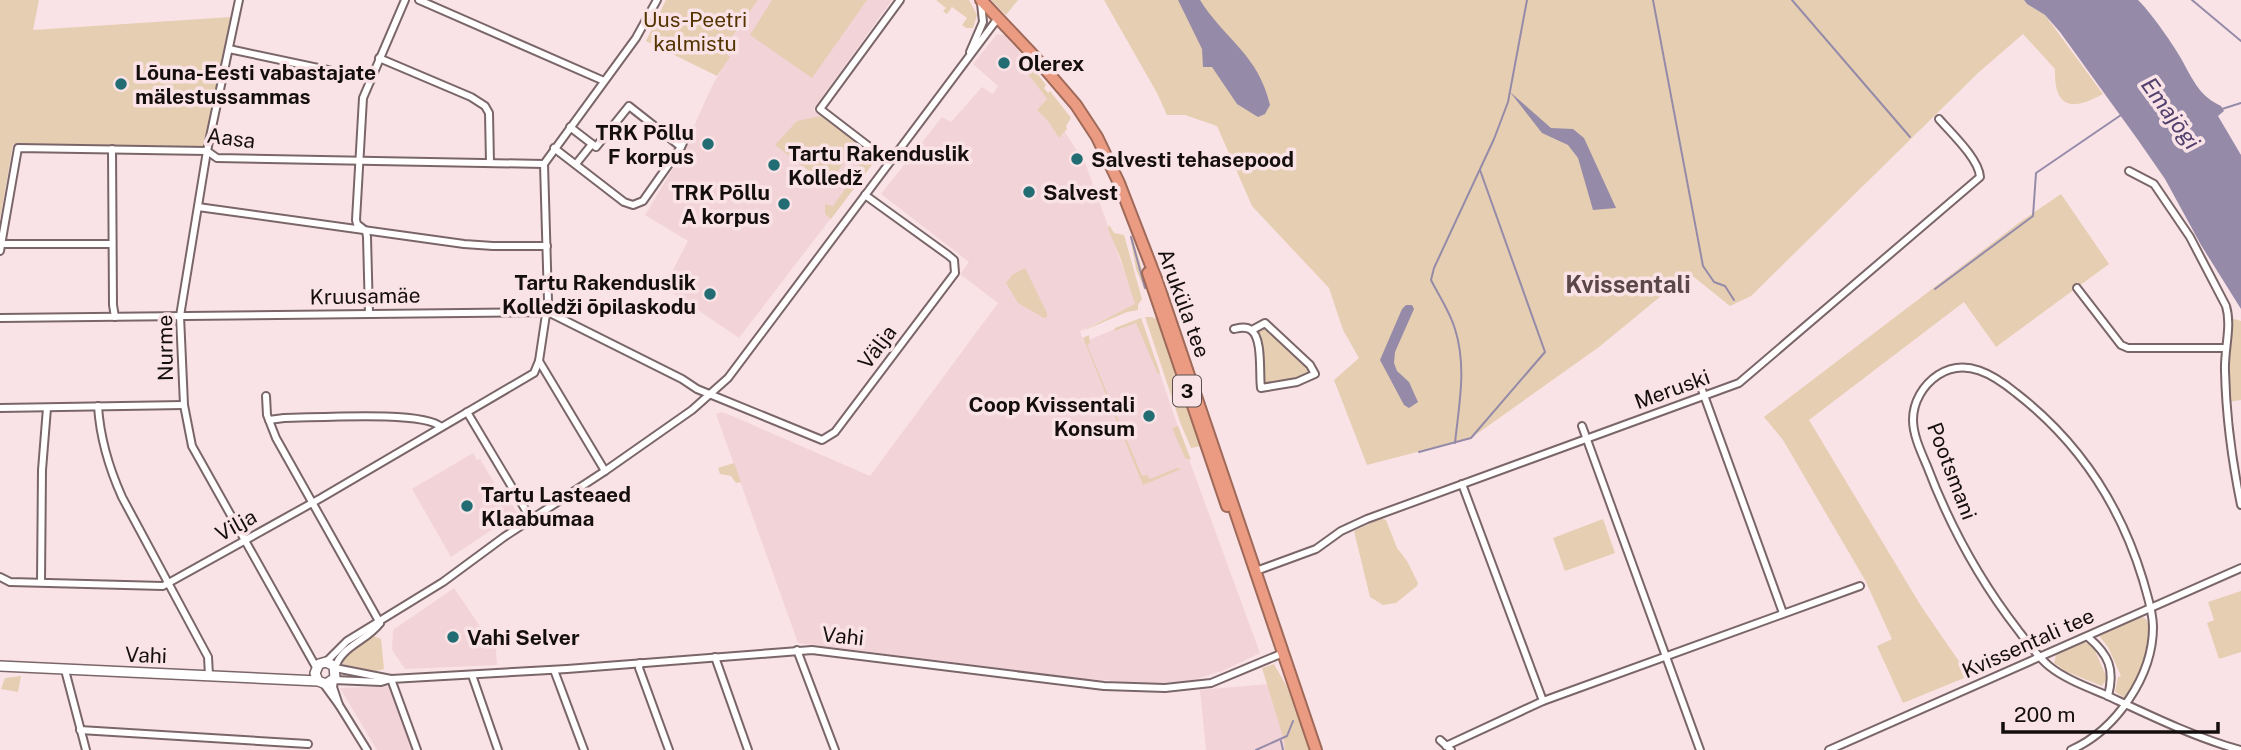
<svg xmlns="http://www.w3.org/2000/svg" width="2241" height="750" font-family="'Public Sans',sans-serif">
  <rect width="100%" height="100%" fill="#fae3e6"/>
  <g fill="#f2d3d8">
    <path d="M758 0H892L813 110 877 158 739 338 664 287 688 241 645 215 681 155 712 86 729 57 722 52Z"/>
    <path d="M997 34 1005 35 1033 68 1031 78 1047 99 1037 110 1048 121 1059 138 1065 132 1086 165 1136 304 1080 331 1084 342 1141 318 1191 465 1260 653 1222 671 1187 682 1143 683 1088 679 798 643 716 414 721 412 730 415 870 476 998 303 960 274 969 262 881 194 942 117 951 122 982 87 993 94 998 86 973 64Z"/>
    <path d="M473 453 477 460 480 459 507 504 511 502 517 513 451 557 412 489Z"/>
    <path d="M454 588 496 650 497 665 405 669 392 650 393 630Z"/>
    <path d="M1269 684 1289 750H1206L1200 690Z"/>
    <path d="M396 686 418 750H377L340 688Z"/>
  </g>
  <g fill="#e6ceb2">
    <path d="M0 0H39L33 30 231 17 205 147 13 144 0 220Z"/>
    <path d="M666 0H758L722 51 730 57 717 76 646 41Z"/>
    <path d="M772 0H867L812 78 750 35Z"/>
    <path d="M936 0H969L977 15 973 28H966L962 25 967 18 952 7 947 14 943 11 946 8Z"/>
    <path d="M991 0H1018L1006 15Z"/>
    <path d="M1104 0H2024L2027 4 2045 15 2103 94C2072 111 2054 109 2055 69L2023 34 1978 73 1751 296 1730 306 1689 273 1599 347 1471 438 1367 465 1334 380 1359 358 1343 330 1329 288 1252 206 1217 126 1185 115H1167L1157 93Z"/>
    <path d="M1033 68 1046 85 1044 88 1048 93 1050 91 1071 118 1066 126 1067 129 1059 138 1048 121 1037 110 1047 99 1028 74Z"/>
    <path d="M821 116 877 158 831 219 825 214V204L833 206 861 167 848 157 828 185 775 145 797 121Z"/>
    <path d="M2061 194 2109 264 1996 347 1964 302 1809 420 1921 606 1969 676 1903 703 1877 646 1892 639 1865 580 1783 440 1764 417 2020 222Z"/>
    <path d="M1109 225 1114 233 1124 235 1142 299 1138 305V310L1127 312 1080 332 1135 304 1120 257 1108 229Z"/>
    <path d="M1130 236 1133 239 1148 289 1145 290 1136 269Z"/>
    <path d="M1025 268 1047 313V317L1044 318 1018 303 1006 283 1012 275Z"/>
    <path d="M1145 317H1152L1159 320 1201 446 1191 448 1180 422Z"/>
    <path d="M1141 318 1160 373 1158 374 1136 323 1114 331 1115 328Z"/>
    <path d="M2234 319 2241 321V400L2228 402 2227 372 2231 320Z"/>
    <path d="M1262 324 1312 370C1301 382 1280 382 1265 384 1259 366 1266 347 1254 330Z"/>
    <path d="M1089 335 1090 343 1087 345 1142 476 1147 475 1150 479 1177 468 1181 469 1143 485 1083 338Z"/>
    <path d="M1178 426 1191 460 1185 458 1172 428Z"/>
    <path d="M734 463 741 482 736 483 731 476 720 474 718 468Z"/>
    <path d="M1381 518 1386 520 1397 548 1407 561 1418 583 1417 586 1396 603 1383 605 1370 597 1354 531Z"/>
    <path d="M1603 519 1615 553 1565 571 1553 538Z"/>
    <path d="M2241 591V652L2219 659 2207 623 2214 620 2208 602Z"/>
    <path d="M2142 617 2146 619C2158 642 2137 674 2129 696L2125 698 2115 692 2118 677 2121 676 2108 647 2100 637 2101 634Z"/>
    <path d="M374 636 381 639 384 669C373 673 353 672 343 666L342 657Z"/>
    <path d="M2082 642 2092 644 2107 678 2102 686 2067 672 2054 663 2056 655Z"/>
    <path d="M1274 664 1287 687 1310 750H1285L1284 740 1262 668Z"/>
    <path d="M21 676 18 692 1 689 5 678Z"/>
  </g>
  <g fill="#958ba9">
    <path d="M1178 0H1200C1226 41 1258 54 1270 105L1265 114 1258 117 1237 104 1212 67H1203L1202 49Z"/>
    <path d="M2024 0H2138C2149 10 2176 48 2183 62 2194 82 2200 96 2221 106L2224 111 2218 116 2241 155V309L2201 245 2165 179 2138 140 2060 32 2045 15 2027 4Z"/>
    <path d="M1510 92 1551 128 1573 129 1584 138 1616 208 1593 210 1578 158 1568 145 1542 133Z"/>
    <path d="M1406 305H1412L1414 309 1395 352 1394 363 1397 371 1409 382 1418 402 1409 408 1404 405 1380 360 1402 309Z"/>
  </g>
  <g fill="none" stroke-linecap="round" stroke-linejoin="round">
    <g stroke="#958ba9" stroke-width="2">
      <path d="M1653 0 1703 266 1714 282 1725 286 1734 300"/>
      <path d="M1792 0 1910 137"/>
      <path d="M2192 0 2241 41"/>
      <path d="M2222 109 2241 103"/>
      <path d="M1131 237 1145 288"/>
      <path d="M1935 289 2033 216 2036 173 2121 115"/>
      <path d="M1455 443C1459 404 1467 367 1455 329 1450 312 1439 296 1431 280L1434 268 1494 139 1508 102 1527 0"/>
      <path d="M1419 452 1471 438 1545 352 1480 170"/>
      <path d="M1281 741 1283 750"/>
      <path d="M1256 750 1287 736 1293 721"/>
    </g>
    <g stroke="#7a6669" stroke-width="10">
      <g id="street">
        <path d="M239 0 207 151 180 316 184 405 192 446 316 667"/>
        <path d="M419 0 604 81"/>
        <path d="M229 49 370 79"/>
        <path d="M970 52 983 22 981 3"/>
        <path d="M379 58 471 97 485 106 489 113 490 163"/>
        <path d="M570 127 596 147 629 106 681 147 683 143"/>
        <path d="M554 148 624 202 633 205 643 201 681 147"/>
        <path d="M112 149 113 305 115 317"/>
        <path d="M889 162 820 109 900 0"/>
        <path d="M576 164 592 144"/>
        <path d="M2129 171 2154 184 2190 237 2226 306C2232 326 2224 350 2225 371 2226 416 2232 461 2241 505"/>
        <path d="M198 207 464 244 493 246H547"/>
        <path d="M1 244H112"/>
        <path d="M0 251 18 148 207 151 217 158 544 164"/>
        <path d="M2077 288 2121 345 2128 348H2224"/>
        <path d="M369 314 367 237 366 231 357 224 356 220 363 98 405 0"/>
        <path d="M0 318 548 312 682 379 697 389 822 440 835 432 955 273 954 260 948 255 865 195"/>
        <path d="M1234 329C1239 328 1246 326 1251 330 1263 338 1259 374 1261 388L1297 382 1315 374 1310 365 1265 323 1252 330"/>
        <path d="M1701 387 1783 613"/>
        <path d="M266 396 267 415 276 438 380 623"/>
        <path d="M98 406C100 438 109 468 122 497L208 657 209 675"/>
        <path d="M0 408 184 405"/>
        <path d="M467 412 531 519"/>
        <path d="M269 420 284 418C313 418 424 410 441 427"/>
        <path d="M1582 426 1700 750"/>
        <path d="M605 471 539 361 548 301 544 164 636 38 657 0"/>
        <path d="M1462 484 1543 701"/>
        <path d="M1256 571 1316 549 1341 531 1367 519 1739 383 1980 177C1979 159 1951 133 1939 119"/>
        <path d="M0 577 10 582 163 586 321 498 534 373 539 361"/>
        <path d="M41 582 42 470 47 408"/>
        <path d="M380 623C367 641 341 646 335 668L391 679"/>
        <path d="M2088 637C2109 655 2115 669 2108 696"/>
        <path d="M797 650 835 750"/>
        <path d="M715 657 748 750"/>
        <path d="M326 662 347 641 443 582 504 537 605 471 692 410 728 378 998 18"/>
        <path d="M640 663 639 668 669 750"/>
        <path d="M65 670 86 750"/>
        <path d="M554 670 584 750"/>
        <path d="M472 675 498 750"/>
        <path d="M391 679 417 750"/>
        <path d="M323 683 339 705 367 750"/>
        <path d="M339 705 333 687 334 680 381 682 391 679 567 669 812 650 1104 686 1165 688 1211 683 1283 653"/>
        <path d="M80 730 308 744"/>
        <path d="M1440 740 1451 750"/>
        <path d="M1446 746 1543 701 1860 586"/>
        <path d="M1829 750 2241 568"/>
        <path d="M2071 750C2116 730 2153 676 2153 627 2153 611 2147 595 2143 580 2120 504 2078 441 2016 393 1994 375 1966 357 1938 375 1923 385 1913 402 1913 420 1913 435 1921 452 1927 466 1949 524 1980 581 2018 630 2027 642 2037 656 2049 666 2065 679 2087 687 2106 695 2149 715 2194 737 2240 750"/>
      </g>
    </g>
    <g stroke="#7a6669" stroke-width="12">
      <path id="secondary" d="M0 666 318 681 326 684 335 678 334 666 326 662 319 664 315 673 318 681"/>
    </g>
    <g stroke="#9f6a59" stroke-width="14">
      <g id="highway">
        <path d="M981 0 1034 56 1076 105 1097 137 1119 183 1157 281 1316 750"/>
        <path d="M1148 273 1227 506"/>
      </g>
    </g>
    <use href="#street" stroke="#fff" stroke-width="6"/>
    <use href="#secondary" stroke="#fff" stroke-width="9"/>
    <use href="#highway" stroke="#ea9b81" stroke-width="10"/>
  </g>
  <g fill="#226d73" stroke="#fae3e6" stroke-width="2.5">
    <circle cx="1004" cy="63" r="7"/>
    <circle cx="121" cy="84" r="7"/>
    <circle cx="708" cy="144" r="7"/>
    <circle cx="1077" cy="159" r="7"/>
    <circle cx="774" cy="165" r="7"/>
    <circle cx="1029" cy="192" r="7"/>
    <circle cx="784" cy="204" r="7"/>
    <circle cx="710" cy="294" r="7"/>
    <circle cx="1149" cy="416" r="7"/>
    <circle cx="467" cy="506" r="7"/>
    <circle cx="453" cy="637" r="7"/>
  </g>
  <g text-anchor="middle" dominant-baseline="central" stroke-width="7" stroke-linejoin="round" paint-order="stroke">
    <rect fill="#fae3e6" stroke="#5a4e50" stroke-width="2" x="1173" y="375.5" width="28" height="31" rx="5"/>
    <g font-size="19" font-weight="bold" fill="#150e0f">
      <text x="1187" y="391">3</text>
    </g>
    <g font-size="21" fill="#543400" stroke="#fae3e6">
      <text x="695" y="19">Uus-Peetri<tspan x="695" dy="24">kalmistu</tspan></text>
    </g>
    <g font-size="21" font-weight="bold" fill="#150e0f" stroke="#fae3e6" text-anchor="start">
      <text x="1018" y="63">Olerex</text>
      <text x="135" y="72">Lõuna-Eesti vabastajate<tspan x="135" dy="24">mälestussammas</tspan></text>
      <text x="694" y="132" text-anchor="end">TRK Põllu<tspan x="694" dy="24">F korpus</tspan></text>
      <text x="788" y="153">Tartu Rakenduslik<tspan x="788" dy="24">Kolledž</tspan></text>
      <text x="1091" y="159">Salvesti tehasepood</text>
      <text x="770" y="192" text-anchor="end">TRK Põllu<tspan x="770" dy="24">A korpus</tspan></text>
      <text x="1043" y="192">Salvest</text>
      <text x="696" y="282" text-anchor="end">Tartu Rakenduslik<tspan x="696" dy="24">Kolledži õpilaskodu</tspan></text>
      <text x="1135" y="404" text-anchor="end">Coop Kvissentali<tspan x="1135" dy="24">Konsum</tspan></text>
      <text x="481" y="494">Tartu Lasteaed<tspan x="481" dy="24">Klaabumaa</tspan></text>
      <text x="467" y="637">Vahi Selver</text>
    </g>
    <g font-size="21" fill="#150e0f" stroke="#fae3e6">
      <text transform="translate(231 138) rotate(7)">Aasa</text>
      <text transform="translate(365 296) rotate(-1)">Kruusamäe</text>
      <text transform="translate(1184 303) rotate(70)">Aruküla tee</text>
      <text transform="translate(877 347) rotate(-53)">Välja</text>
      <text transform="translate(165 348) rotate(-91)">Nurme</text>
      <text transform="translate(1672 389) rotate(-20)">Meruski</text>
      <text transform="translate(1952 471) rotate(69)">Pootsmani</text>
      <text transform="translate(236 525) rotate(-29)">Vilja</text>
      <text transform="translate(843 636) rotate(6)">Vahi</text>
      <text transform="translate(2028 643) rotate(-24)">Kvissentali tee</text>
      <text transform="translate(146 655) rotate(2)">Vahi</text>
    </g>
    <g font-size="23" font-style="italic" fill="#52416e" stroke="#fae3e6">
      <text transform="translate(2171 113) rotate(54)">Emajõgi</text>
    </g>
    <g font-size="24" font-weight="bold" fill="#5a474a" stroke="#fae3e6">
      <text x="1628" y="284">Kvissentali</text>
    </g>
  </g>
  <path d="M2003 722v10h215v-10" fill="none" stroke="#150e0f" stroke-width="3.5"/>
  <text x="2014" y="722" font-size="21" fill="#150e0f" stroke="#fae3e6" stroke-width="5" paint-order="stroke">200 m</text>
</svg>
